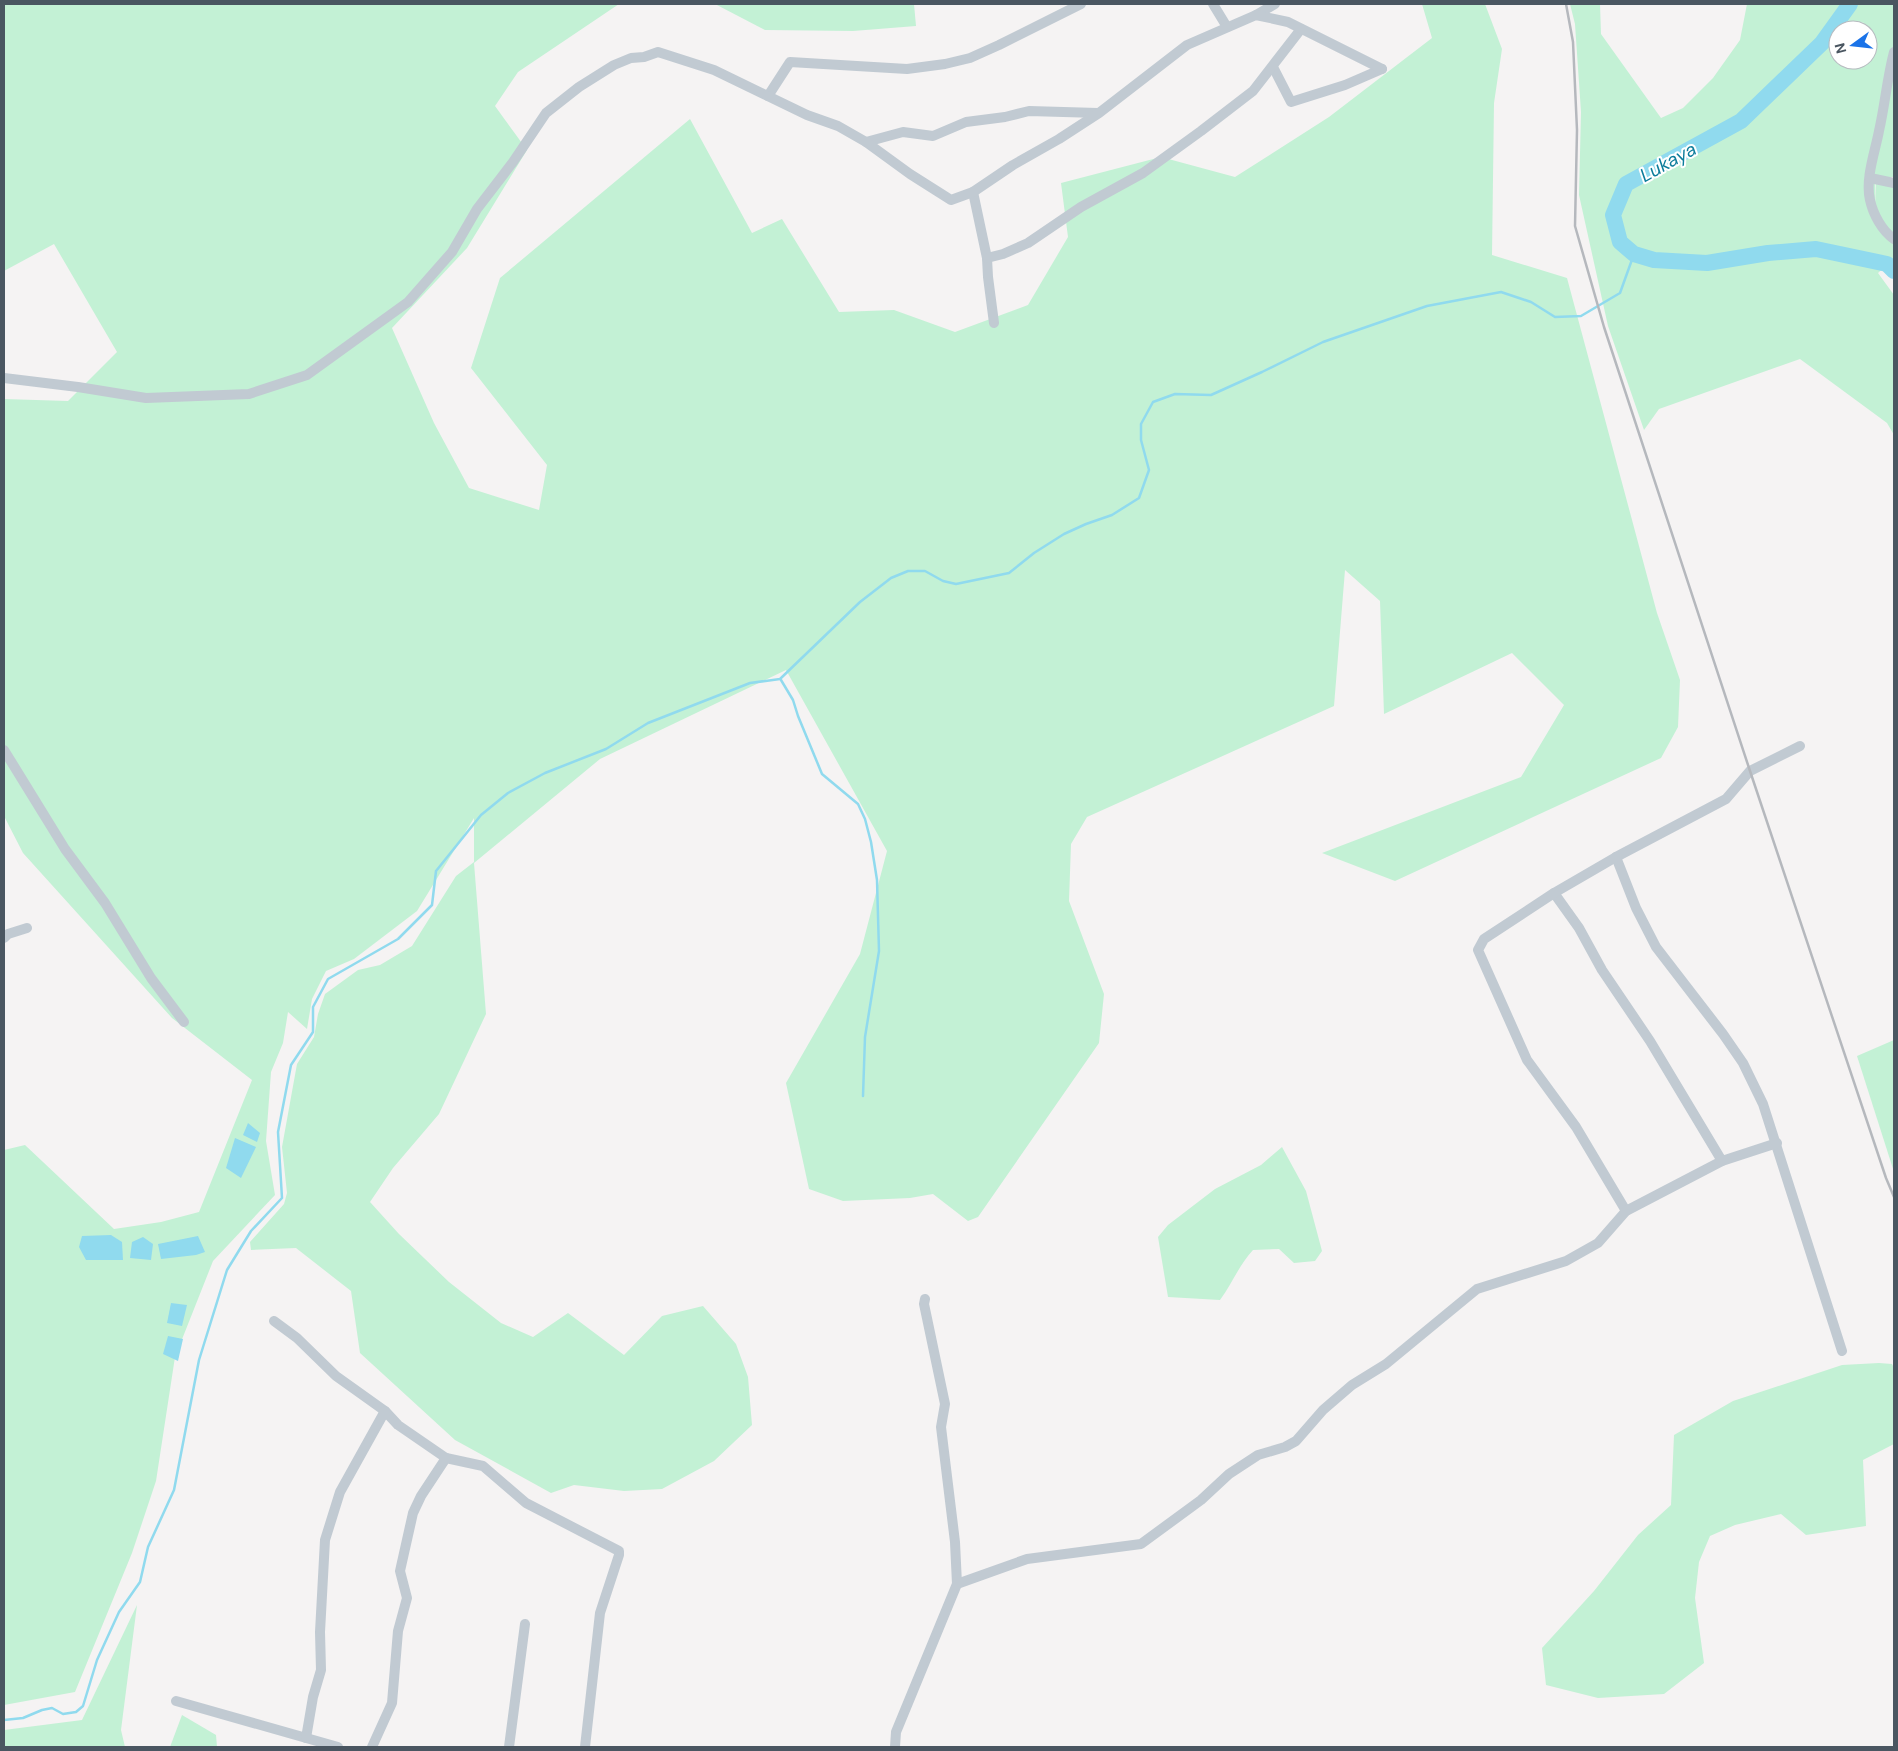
<svg xmlns="http://www.w3.org/2000/svg" width="1898" height="1751" font-family="'DM Sans',sans-serif">
  <rect width="100%" height="100%" fill="#f5f3f3"/>
  <g fill="#c3f1d5" fill-rule="evenodd">
    <path d="M4 4H619L518 72 495 106 527 150 467 248 392 328 434 423 469 488 539 510 547 465 471 368 500 278 690 119 752 233 782 219 839 312 894 310 955 332 1028 305 1068 237 1061 183 1161 157 1235 177 1329 117 1432 38 1422 4H1485L1502 49 1494 103 1492 255 1567 278 1657 613 1680 680 1678 727 1661 758 1395 881 1322 853 1521 777 1564 705 1512 653 1384 714 1380 601 1345 570 1334 706 1087 817 1071 844 1069 901 1104 994 1099 1043 978 1217 968 1221 933 1194 910 1198 843 1201 809 1189 786 1083 860 954 887 851 786 670 600 759 474 863 486 1014 439 1114 393 1168 370 1202 399 1234 449 1282 501 1323 533 1337 568 1313 624 1355 662 1316 703 1306 736 1344 748 1377 752 1425 714 1461 662 1489 624 1491 574 1485 551 1493 455 1440 360 1353 351 1291 296 1248 251 1250 250 1242 284 1204 287 1193 282 1147 297 1064 314 1037 318 1014 325 994 358 970 380 965 412 946 456 876 474 862V818L417 911 354 959 326 971 312 999 307 1029 288 1012 283 1043 271 1072 266 1141 275 1195 213 1261 175 1357 156 1481 132 1553 75 1692 4 1705V1150L25 1145 114 1229 161 1222 199 1212 252 1080 172 1018 23 853 4 816V399L68 401 117 352 54 244 4 271Z"/>
    <path d="M715 4H914L916 26 853 31 765 30Z"/>
    <path d="M1570 4H1600L1601 34 1661 118 1683 108 1713 78 1740 40 1747 4H1894V177H1875L1876 207V183L1894 186V264L1891 261 1878 273 1894 295V435L1887 423 1800 359 1659 409 1644 430 1608 326 1579 195 1581 112 1575 24ZM1838 30H1868V60H1838Z"/>
    <path d="M1894 1040V1172L1857 1056Z"/>
    <path d="M1282 1147 1306 1191 1322 1251 1315 1261 1294 1263 1279 1249 1253 1250C1239 1265 1232 1284 1220 1300L1168 1297 1158 1237 1168 1225 1215 1189 1261 1165Z"/>
    <path d="M1879 1363 1892 1364 1894 1368V1444L1863 1460 1866 1526 1806 1535 1781 1514 1735 1525 1710 1536 1699 1562 1695 1598 1704 1663 1664 1694 1598 1698 1546 1685 1542 1648 1594 1591 1638 1535 1671 1505 1674 1435 1733 1401 1842 1365Z"/>
    <path d="M137 1605 121 1730 125 1747H4V1730L82 1720Z"/>
    <path d="M182 1715 216 1735 217 1747H170Z"/>
  </g>
  <g fill="#90daee">
    <path d="M248 1123 260 1133 257 1142 243 1135Z"/>
    <path d="M235 1138 256 1147 241 1178 226 1168Z"/>
    <path d="M111 1235 122 1242 123 1260H86L79 1247 82 1236Z"/>
    <path d="M198 1236 205 1252 196 1255 161 1259 158 1244Z"/>
    <path d="M143 1237 153 1244 151 1260 130 1258 132 1242Z"/>
    <path d="M171 1303 187 1305 182 1326 167 1323Z"/>
    <path d="M168 1336 183 1339 178 1361 163 1354Z"/>
  </g>
  <g fill="none" stroke-linecap="round" stroke-linejoin="round">
    <g stroke="#90daee" stroke-width="2.5">
      <path d="M781 680 793 700 798 716 822 774 858 804 865 819 871 842 877 880 879 951 865 1037 863 1096"/>
      <path d="M4 1720 23 1718 42 1710 52 1708 63 1714 76 1712 83 1706 97 1660 119 1612 140 1582 148 1547 174 1490 199 1360 227 1270 251 1231 282 1198 278 1132 291 1065 313 1032V1007L328 979 398 939 432 905 436 871 481 815 508 793 545 773 606 749 648 723 750 683 780 679 860 602 891 578 908 571H925L943 581 956 584 1009 573 1034 553 1064 534 1086 524 1112 515 1139 498 1149 470 1141 440V424L1153 402 1175 394 1211 395 1262 372 1323 342 1427 306 1501 292 1531 302 1555 317 1581 316 1620 293 1634 254"/>
    </g>
    <path stroke="#90daee" stroke-width="16" d="M1850 4 1822 43 1741 121 1626 184 1613 215 1620 242 1634 254 1654 260 1707 263 1768 253 1816 249 1887 264 1894 271"/>
    <g stroke="#c1cad2" stroke-width="10">
      <path d="M1213 4 1227 27"/>
      <path d="M1256 15 1275 4"/>
      <path d="M1894 52C1887 78 1885 105 1879 131 1875 152 1865 179 1870 200 1873 214 1882 231 1894 239"/>
      <path d="M1273 67 1291 102 1345 85 1382 69"/>
      <path d="M768 96 790 62 907 69 945 64 970 58 999 45 1081 4"/>
      <path d="M866 142 903 132 933 136 966 122 1005 117 1029 111 1098 113"/>
      <path d="M1870 178 1894 183"/>
      <path d="M973 192 987 258 988 277 994 323"/>
      <path d="M987 258 1003 254 1028 243 1081 207 1143 173 1201 131 1253 91 1301 29"/>
      <path d="M4 378 78 387 146 398 249 394 307 375 408 302 452 252 477 209 513 162 546 113 579 87 614 65 631 58 644 57 658 52 714 70 807 115 838 126 866 142 910 174 951 200 973 192 1013 165 1059 139 1099 113 1187 45 1256 15 1288 22 1382 69"/>
      <path d="M4 750 65 849 105 903 151 978 184 1022"/>
      <path d="M1616 857 1636 908 1656 947 1723 1034 1743 1063 1763 1104 1842 1351"/>
      <path d="M1554 893 1579 928 1602 970 1650 1041 1722 1161"/>
      <path d="M4 938 8 934 27 928"/>
      <path d="M1626 1211 1576 1127 1527 1060 1478 950 1484 939 1554 893 1616 857 1726 799 1750 771 1800 746"/>
      <path d="M274 1321 297 1338 336 1376 385 1411 398 1425 446 1458 483 1466 526 1503 619 1551V1555L600 1613 585 1747"/>
      <path d="M957 1584 1027 1559 1141 1544 1201 1500 1229 1474 1258 1455 1285 1447 1296 1441 1323 1410 1352 1385 1386 1364 1477 1289 1566 1261 1598 1243 1626 1211 1722 1161 1777 1143"/>
      <path d="M176 1701 338 1747"/>
      <path d="M306 1738 313 1697 321 1670 320 1632 325 1540 340 1492 385 1411"/>
      <path d="M372 1747 392 1703 398 1631 407 1598 400 1571 413 1513 421 1496 446 1458"/>
      <path d="M509 1747 525 1624"/>
      <path d="M895 1747 896 1732 957 1584 955 1542 941 1427 945 1404 924 1304 925 1299"/>
    </g>
    <path stroke="#b5b8bd" stroke-width="2.5" d="M1566 4 1573 42 1577 130 1575 226 1604 327 1750 771 1886 1178 1894 1197"/>
  </g>
  <g text-anchor="middle" dominant-baseline="central" stroke-width="4" stroke-linejoin="round" paint-order="stroke">
    <g font-size="19" font-style="italic" fill="#0c7c9b" stroke="#fff">
      <text transform="translate(1668 162) rotate(-29)">Lukaya</text>
    </g>
  </g>
  <rect width="1898" height="1751" fill="none" stroke="#4a5661" stroke-width="10"/>
  <g transform="translate(1853 45) rotate(255)"><circle r="24" fill="#ffffff" stroke="#b7bbc0"/>
  <path d="M0-4L9 19L0 12L-9 19Z" fill="#1a73e8"/>
  <text y="-8" font-size="14" font-weight="bold" text-anchor="middle" fill="#4a5661">N</text>
  </g>
</svg>
